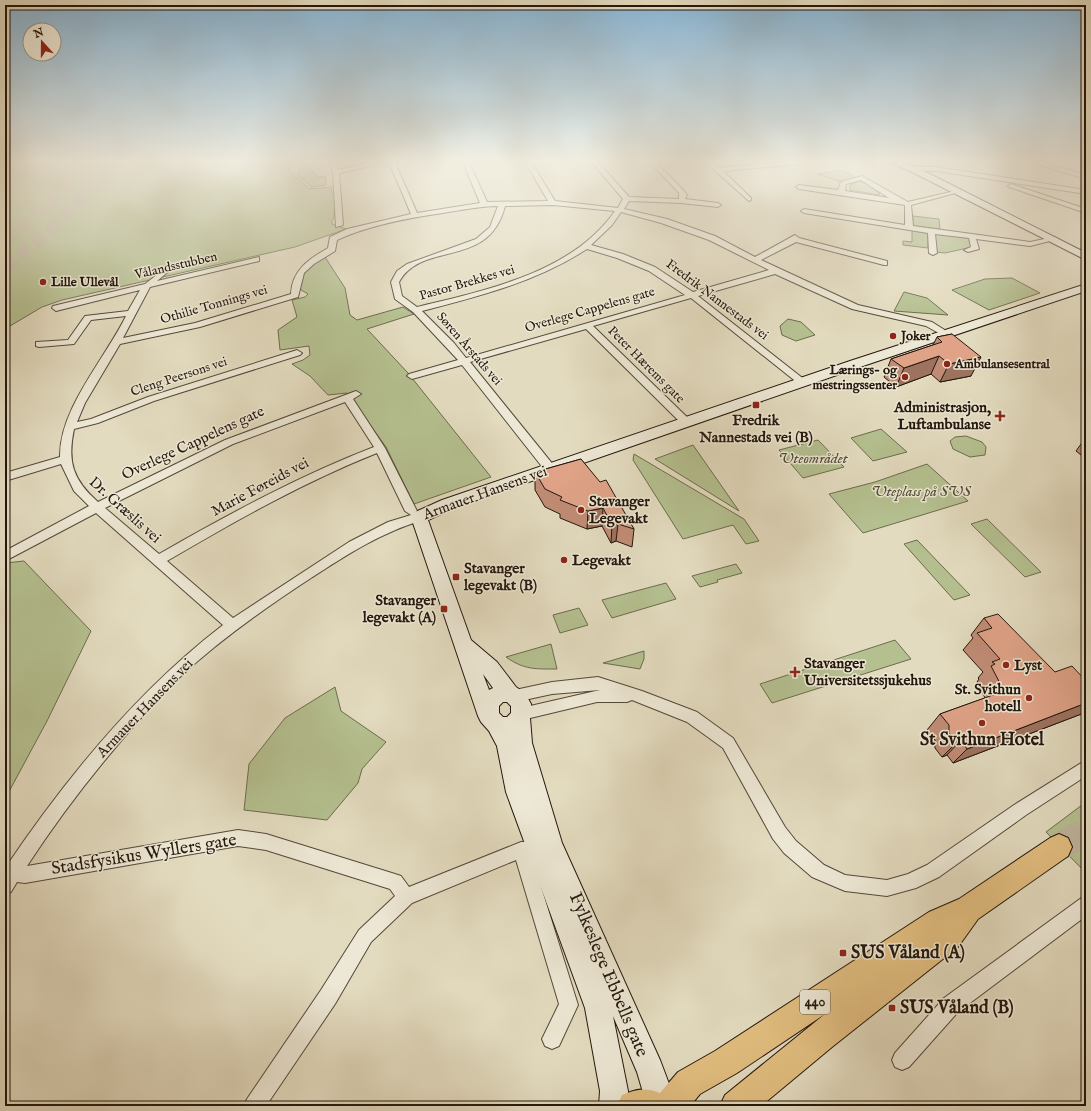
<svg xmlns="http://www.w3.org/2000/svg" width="1091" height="1111" font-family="'IM FELL English',serif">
  <rect width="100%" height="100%" fill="#e3dbbf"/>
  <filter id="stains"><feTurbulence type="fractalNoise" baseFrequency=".005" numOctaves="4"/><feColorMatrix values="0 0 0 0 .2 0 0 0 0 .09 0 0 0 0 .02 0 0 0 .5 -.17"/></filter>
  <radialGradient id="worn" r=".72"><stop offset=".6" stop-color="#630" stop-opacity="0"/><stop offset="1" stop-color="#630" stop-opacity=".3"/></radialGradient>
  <g fill="#b5c090" stroke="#6c6c4e">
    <path d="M5 160H303L288 169 309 189 331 187 332 193 335 196 334 218 332 220V224L346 229 295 247 62 300 42 307 5 329Z"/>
    <path d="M305 162 318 177 325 176 326 185 311 187 297 174Z"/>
    <path d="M842 170 855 177 841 182 817 174Z"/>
    <path d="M859 181 869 185 880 194 879 195 850 190V185Z"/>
    <path d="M913 216 939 219 940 229 913 226Z"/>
    <path d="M912 230 928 232V248L903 245V241L912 242Z"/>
    <path d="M935 234 971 238 972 247 945 253 936 252Z"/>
    <path d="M325 257 345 288 350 315 357 320 403 307 414 314 367 329 408 373 491 477 414 504 386 447 347 393 328 395 310 376 292 364 303 360 310 355 309 346 280 350 278 330 297 317 292 300 305 297 308 294 301 290 299 281 311 264Z"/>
    <path d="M1012 278 1040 293 989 310 952 290 985 279Z"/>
    <path d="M904 292 927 298 948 315 894 311Z"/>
    <path d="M788 319 801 322 815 335 796 341 782 335 780 326Z"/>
    <path d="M881 429 907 452 873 461 851 438Z"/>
    <path d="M966 436 982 442 986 447 985 455 970 457 953 449 950 441 955 437Z"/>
    <path d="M818 440 844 467 803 478 779 450Z"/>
    <path d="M693 445 739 511 655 459Z"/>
    <path d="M634 454 744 519 759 541 746 544 733 525 683 539 633 460Z"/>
    <path d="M927 464 968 501 863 533 829 494 875 482Z"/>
    <path d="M987 519 1041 572 1025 577 971 524Z"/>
    <path d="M917 540 970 595 954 600 904 544Z"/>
    <path d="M24 561 91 631 47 721 5 799V563Z"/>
    <path d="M736 564 742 573 717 580 718 582 700 587 692 576Z"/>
    <path d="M666 583 676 599 612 618 602 600Z"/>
    <path d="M579 608 588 625 560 633 553 615Z"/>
    <path d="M895 640 911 659 772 703 760 684Z"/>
    <path d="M551 644 557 669C536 669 524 670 506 657Z"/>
    <path d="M644 651V659L640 669 603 663Z"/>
    <path d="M335 687 341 711 386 742 362 769 358 783 327 820 244 810 249 764 285 718Z"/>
    <path d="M1086 802V873L1046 832Z"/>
  </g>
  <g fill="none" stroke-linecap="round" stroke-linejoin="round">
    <path stroke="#bdb49b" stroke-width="28" stroke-dasharray="28 14" stroke-linecap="butt" d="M1059 847 1086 831"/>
    <g stroke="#bdb49b" stroke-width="13" stroke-dasharray="13 6" stroke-linecap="butt">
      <path d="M5 175 68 160"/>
      <path d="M5 241 50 203 89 160"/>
      <path d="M5 268 64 217 118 160"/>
    </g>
    <g stroke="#54483a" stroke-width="2">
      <g id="street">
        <path d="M329 160H335L338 170 380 160H394L417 213 480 203 462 160H468L487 202 548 201 524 160H530L555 201 618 208 623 199 590 160H596L629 197 679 199V193L648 160H654L684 191 687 195 685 199 718 203 721 205 718 207 681 203 629 201 624 209 667 219 715 236 755 257 795 235 799 238 887 261V265H884L796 242 761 260 858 305 932 322 951 334 947 337 944 336 926 326 852 309 775 274 698 296 805 380V384H799L691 298 593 326 691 421 692 423 687 426 683 425 586 329 470 362 555 467 556 470 555 473H547L462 365 412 379 407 376 409 374 458 360 413 312 395 299 391 282 397 271 407 264 476 239 490 227 498 206C480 206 462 210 443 213 408 218 369 225 337 240L335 251 314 264 304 273 298 297 200 327 120 344 85 403 77 422 91 419 148 397 294 351 297 350 302 353 300 355 154 401 98 423 74 429C67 462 73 480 98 502L225 440 356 391 361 394 353 399 385 448 417 511 415 514H423L425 517 423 520C380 533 348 554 311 578 265 608 221 639 181 676 167 689 154 704 141 718 99 765 61 814 27 866L238 830 266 834 395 874 401 876 409 887 521 842 542 841 548 843 550 849 548 855 532 858 578 1005 559 1046 552 1049 545 1046 542 1039 559 1004 516 860 412 903 371 942 335 1004 266 1106H244L247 1099 321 990 359 930 395 896 390 889 266 850 238 846 25 883 17 882 11 892 5 894C5 888 2 873 6 867 66 778 137 691 223 625L96 513 5 561V551L89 506 74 491 61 464 5 481V473L60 457C59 409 105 359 126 316L91 320 74 344 39 347 36 346V342L68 340 85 316 128 311 140 290 56 311 52 308 53 306 145 284 166 268 170 270 157 281 259 257V261L150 287 123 338 195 323 291 294C292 270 309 259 328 248L330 237 347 229 411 214 389 162 339 173 343 225 336 227 333 172ZM553 205 615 211C572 273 486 290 417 307L402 296 399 282C422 240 489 270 505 206ZM621 212 661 223 709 240 769 270 693 292 655 267 623 254 591 245 612 225ZM587 249 617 258 649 271 685 295 466 358 454 343 422 311C480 296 536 282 587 249ZM345 402 374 447C299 476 229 514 159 554L105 508 233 444ZM377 453 405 511 411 515 388 522 349 542 233 618 167 561C235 521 304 482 377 453Z"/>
        <path d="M703 160H710L719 168 803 160H825L822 162 723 171 751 198V200L749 201Z"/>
        <path d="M1024 160H1034L1086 175V179Z"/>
        <path d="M913 167H936L1086 190V194L936 171 911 170V168Z"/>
        <path d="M862 176 908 202 959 190V192L911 205 913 226 1030 242 1054 237 1058 239 1030 246 976 239 979 249 968 252 964 250 971 247 969 238 935 234 937 253 933 255 929 253 928 233 804 213 801 211 804 209 905 225V205L799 189 796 187 799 185 838 190 841 182ZM861 180 889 198 845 191 846 184Z"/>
        <path d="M1011 184 1086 209V213L1009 187 1008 186Z"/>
        <path d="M598 677 642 691 697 712 733 738 785 827 796 841 824 865 845 875 887 880 908 874 927 865 1014 805 1086 760V776L1026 815 939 877 916 888 887 896 845 891 812 877 784 853 773 839 723 748 687 722 632 700 627 702H597L522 720 517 719 515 714 517 709 600 690 552 694 515 702 510 700 508 696 510 692 515 690 552 682Z"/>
        <path d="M1086 896V916L958 1012 909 1067 902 1070 895 1067 892 1060 895 1053 944 998 1080 899Z"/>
      </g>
    </g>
    <g stroke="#24170d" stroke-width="2">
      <g id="secondary">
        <path d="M884 160H896L916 167 1086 253V260L910 171Z"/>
        <path d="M1086 284V291L860 367 454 508 428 520 471 640 497 662 516 687 525 693 531 704 532 712 530 718 532 743 562 843 660 1060 671 1089 675 1106H647L637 1072 613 1016 628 1091 627 1106H599L600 1091 585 1008 506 792 497 746 489 731 481 722 478 716 411 517 413 513 442 500 850 361ZM483 674 493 688 489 690ZM503 702H507L511 706V713L507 717H503L499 713V706Z"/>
      </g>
    </g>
    <g stroke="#24170d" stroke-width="2">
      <path id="primary" d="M1059 834 1068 838 1072 847 1068 856 978 919 958 947 832 1047 761 1106H720L725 1095 825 1014 737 1073 700 1094 690 1106H617L622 1095C636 1089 646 1087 660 1093L678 1072 715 1051 929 912 959 899 1050 838Z"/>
    </g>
    <use href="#street" fill="#ede8d5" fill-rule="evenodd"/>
    <use href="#secondary" fill="#ede8d5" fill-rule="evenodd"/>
    <use href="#primary" fill="#e2be80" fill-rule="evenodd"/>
  </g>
  <g fill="#c18c75" stroke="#24170d">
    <path d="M952 334 971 376 940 382 931 374 896 387 884 377 891 359 933 345 937 337Z"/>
    <path d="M1086 437V459L1076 451Z"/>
    <path d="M581 459 634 529 632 547 616 541 611 543 602 526 587 529 560 518V514L545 507 535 490V472Z"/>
    <path d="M984 618 1084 713 953 763 947 755 942 757 935 748V740L927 730 940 714 985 698 977 682 979 679 978 678 983 672 963 650 973 638 971 635Z"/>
  </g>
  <g fill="#9d725f" stroke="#24170d">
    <path d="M939 356 931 374 896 387 904 368Z"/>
    <path d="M981 357 971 376 940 382 949 364Z"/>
    <path d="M603 508 602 526 587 529 588 511Z"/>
    <path d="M618 524 616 541 611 543 612 525Z"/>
    <path d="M1086 703V711L1084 713 953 763 967 749Z"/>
    <path d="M961 740 947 755 942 757 957 742Z"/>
  </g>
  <g fill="#e0a388" stroke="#24170d">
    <path d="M952 334 981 357 949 364 939 356 904 368 891 359 942 342 937 337Z"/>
    <path d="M581 459 600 482 606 480 634 529 618 524 612 525 603 508 588 511 560 500 562 497 545 489 535 472Z"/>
    <path d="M998 614 1055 672 1072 666 1086 681V703L967 749 961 740 957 742 949 733V725L940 714 1004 691 991 666 995 664 992 662 1000 659 977 633 992 628 984 618Z"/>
  </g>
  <linearGradient id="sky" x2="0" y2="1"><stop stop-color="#88b6d6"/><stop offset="0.51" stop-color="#f2efe2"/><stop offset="1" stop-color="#f2efe2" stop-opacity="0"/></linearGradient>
  <rect width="1091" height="316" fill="url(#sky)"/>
  <g fill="#8f2418" stroke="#ede8d5" stroke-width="1.5">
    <circle cx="43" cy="282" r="4"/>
    <circle cx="893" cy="336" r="4"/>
    <circle cx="947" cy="364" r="4"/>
    <circle cx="905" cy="377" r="4"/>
    <rect x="752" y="401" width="8" height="8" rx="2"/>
    <path d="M998 410h4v4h4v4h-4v4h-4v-4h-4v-4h4z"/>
    <circle cx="581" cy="510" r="4"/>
    <circle cx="564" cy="560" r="4"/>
    <rect x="452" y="573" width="8" height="8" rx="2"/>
    <rect x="440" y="605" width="8" height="8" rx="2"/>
    <circle cx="1006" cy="665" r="4"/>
    <path d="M793 666h4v4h4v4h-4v4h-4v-4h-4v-4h4z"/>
    <circle cx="1029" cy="698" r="4"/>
    <circle cx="982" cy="723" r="4"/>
    <rect x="839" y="949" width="8" height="8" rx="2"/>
    <rect x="888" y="1004" width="8" height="8" rx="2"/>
  </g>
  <g text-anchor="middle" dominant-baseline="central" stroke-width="3" stroke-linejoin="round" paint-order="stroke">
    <g font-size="13" fill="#24170d" stroke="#ede8d5">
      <text transform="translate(176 266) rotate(-13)">Vålandsstubben</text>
      <text transform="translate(467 283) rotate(-16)">Pastor Brekkes vei</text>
      <text transform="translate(717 300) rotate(37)">Fredrik Nannestads vei</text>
      <text transform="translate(214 305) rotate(-16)">Othilie Tonnings vei</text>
      <text transform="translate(590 310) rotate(-16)">Overlege Cappelens gate</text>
      <text transform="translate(469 349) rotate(49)">Søren Årstads vei</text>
      <text transform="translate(646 365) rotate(45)">Peter Hærems gate</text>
      <text transform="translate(179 377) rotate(-18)">Cleng Peersons vei</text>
    </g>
    <g font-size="13" font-weight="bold" fill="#24170d" stroke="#ede8d5" text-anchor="start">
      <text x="51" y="282">Lille Ullevål</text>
      <text x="901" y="336">Joker</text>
      <text x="955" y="364">Ambulansesentral</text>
      <text x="897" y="370" text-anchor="end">Lærings- og<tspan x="897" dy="15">mestringssenter</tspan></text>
    </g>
    <rect fill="#ede8d5" stroke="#605649" stroke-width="1" x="800" y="990" width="30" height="24" rx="3"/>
    <g font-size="14" font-weight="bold" fill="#24170d">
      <text x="815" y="1002">440</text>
    </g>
    <g font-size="15" font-weight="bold" fill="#24170d" stroke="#ede8d5" text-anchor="start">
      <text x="991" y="407" text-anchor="end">Administrasjon,<tspan x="991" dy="17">Luftambulanse</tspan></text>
      <text x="756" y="420" text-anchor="middle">Fredrik<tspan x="756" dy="17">Nannestads vei (B)</tspan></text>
      <text x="589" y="501">Stavanger<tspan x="589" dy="17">Legevakt</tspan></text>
      <text x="572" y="560">Legevakt</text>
      <text x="464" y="568">Stavanger<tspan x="464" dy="17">legevakt (B)</tspan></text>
      <text x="436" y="600" text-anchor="end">Stavanger<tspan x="436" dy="17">legevakt (A)</tspan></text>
      <text x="804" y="663">Stavanger<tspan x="804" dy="17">Universitetssjukehus</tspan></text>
      <text x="1014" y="665">Lyst</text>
      <text x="1021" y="689" text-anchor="end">St. Svithun<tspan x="1021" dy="17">hotell</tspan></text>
    </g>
    <g font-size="15" fill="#24170d" stroke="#ede8d5">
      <text transform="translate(193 443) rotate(-25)">Overlege Cappelens gate</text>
      <text transform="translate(260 487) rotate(-28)">Marie Føreids vei</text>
      <text transform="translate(485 493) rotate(-20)">Armauer Hansens vei</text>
      <text transform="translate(125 510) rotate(42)">Dr. Græslis vei</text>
      <text transform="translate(145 708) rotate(-46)">Armauer Hansens vei</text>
    </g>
    <g font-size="15" font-style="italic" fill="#504a34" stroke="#ede8d5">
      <text x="813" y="458">Uteområdet</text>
      <text x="921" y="491">Uteplass på SUS</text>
    </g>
    <g font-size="18" font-weight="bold" fill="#24170d" stroke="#ede8d5" text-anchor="start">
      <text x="982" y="740" text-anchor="middle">St Svithun Hotel</text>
      <text x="851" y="953">SUS Våland (A)</text>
      <text x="900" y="1008">SUS Våland (B)</text>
    </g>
    <g font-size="18" fill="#24170d" stroke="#ede8d5">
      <text transform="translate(144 855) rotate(-9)">Stadsfysikus Wyllers gate</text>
      <text transform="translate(608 975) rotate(67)">Fylkeslege Ebbells gate</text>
    </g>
  </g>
  <rect width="1091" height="1111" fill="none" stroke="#e3dbbf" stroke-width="20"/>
  <rect x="6" y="6" width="1079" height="1099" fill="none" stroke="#24170d" stroke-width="2"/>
  <rect x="10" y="10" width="1071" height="1091" fill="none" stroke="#24170d"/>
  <g transform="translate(42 42) rotate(339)"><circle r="19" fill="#ede8d5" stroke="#9d9485"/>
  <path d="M0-3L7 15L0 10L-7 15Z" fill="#8f2418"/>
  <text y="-6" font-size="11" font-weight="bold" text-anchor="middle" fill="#24170d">N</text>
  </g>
  <rect width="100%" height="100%" filter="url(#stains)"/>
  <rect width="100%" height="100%" fill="url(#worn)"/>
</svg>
